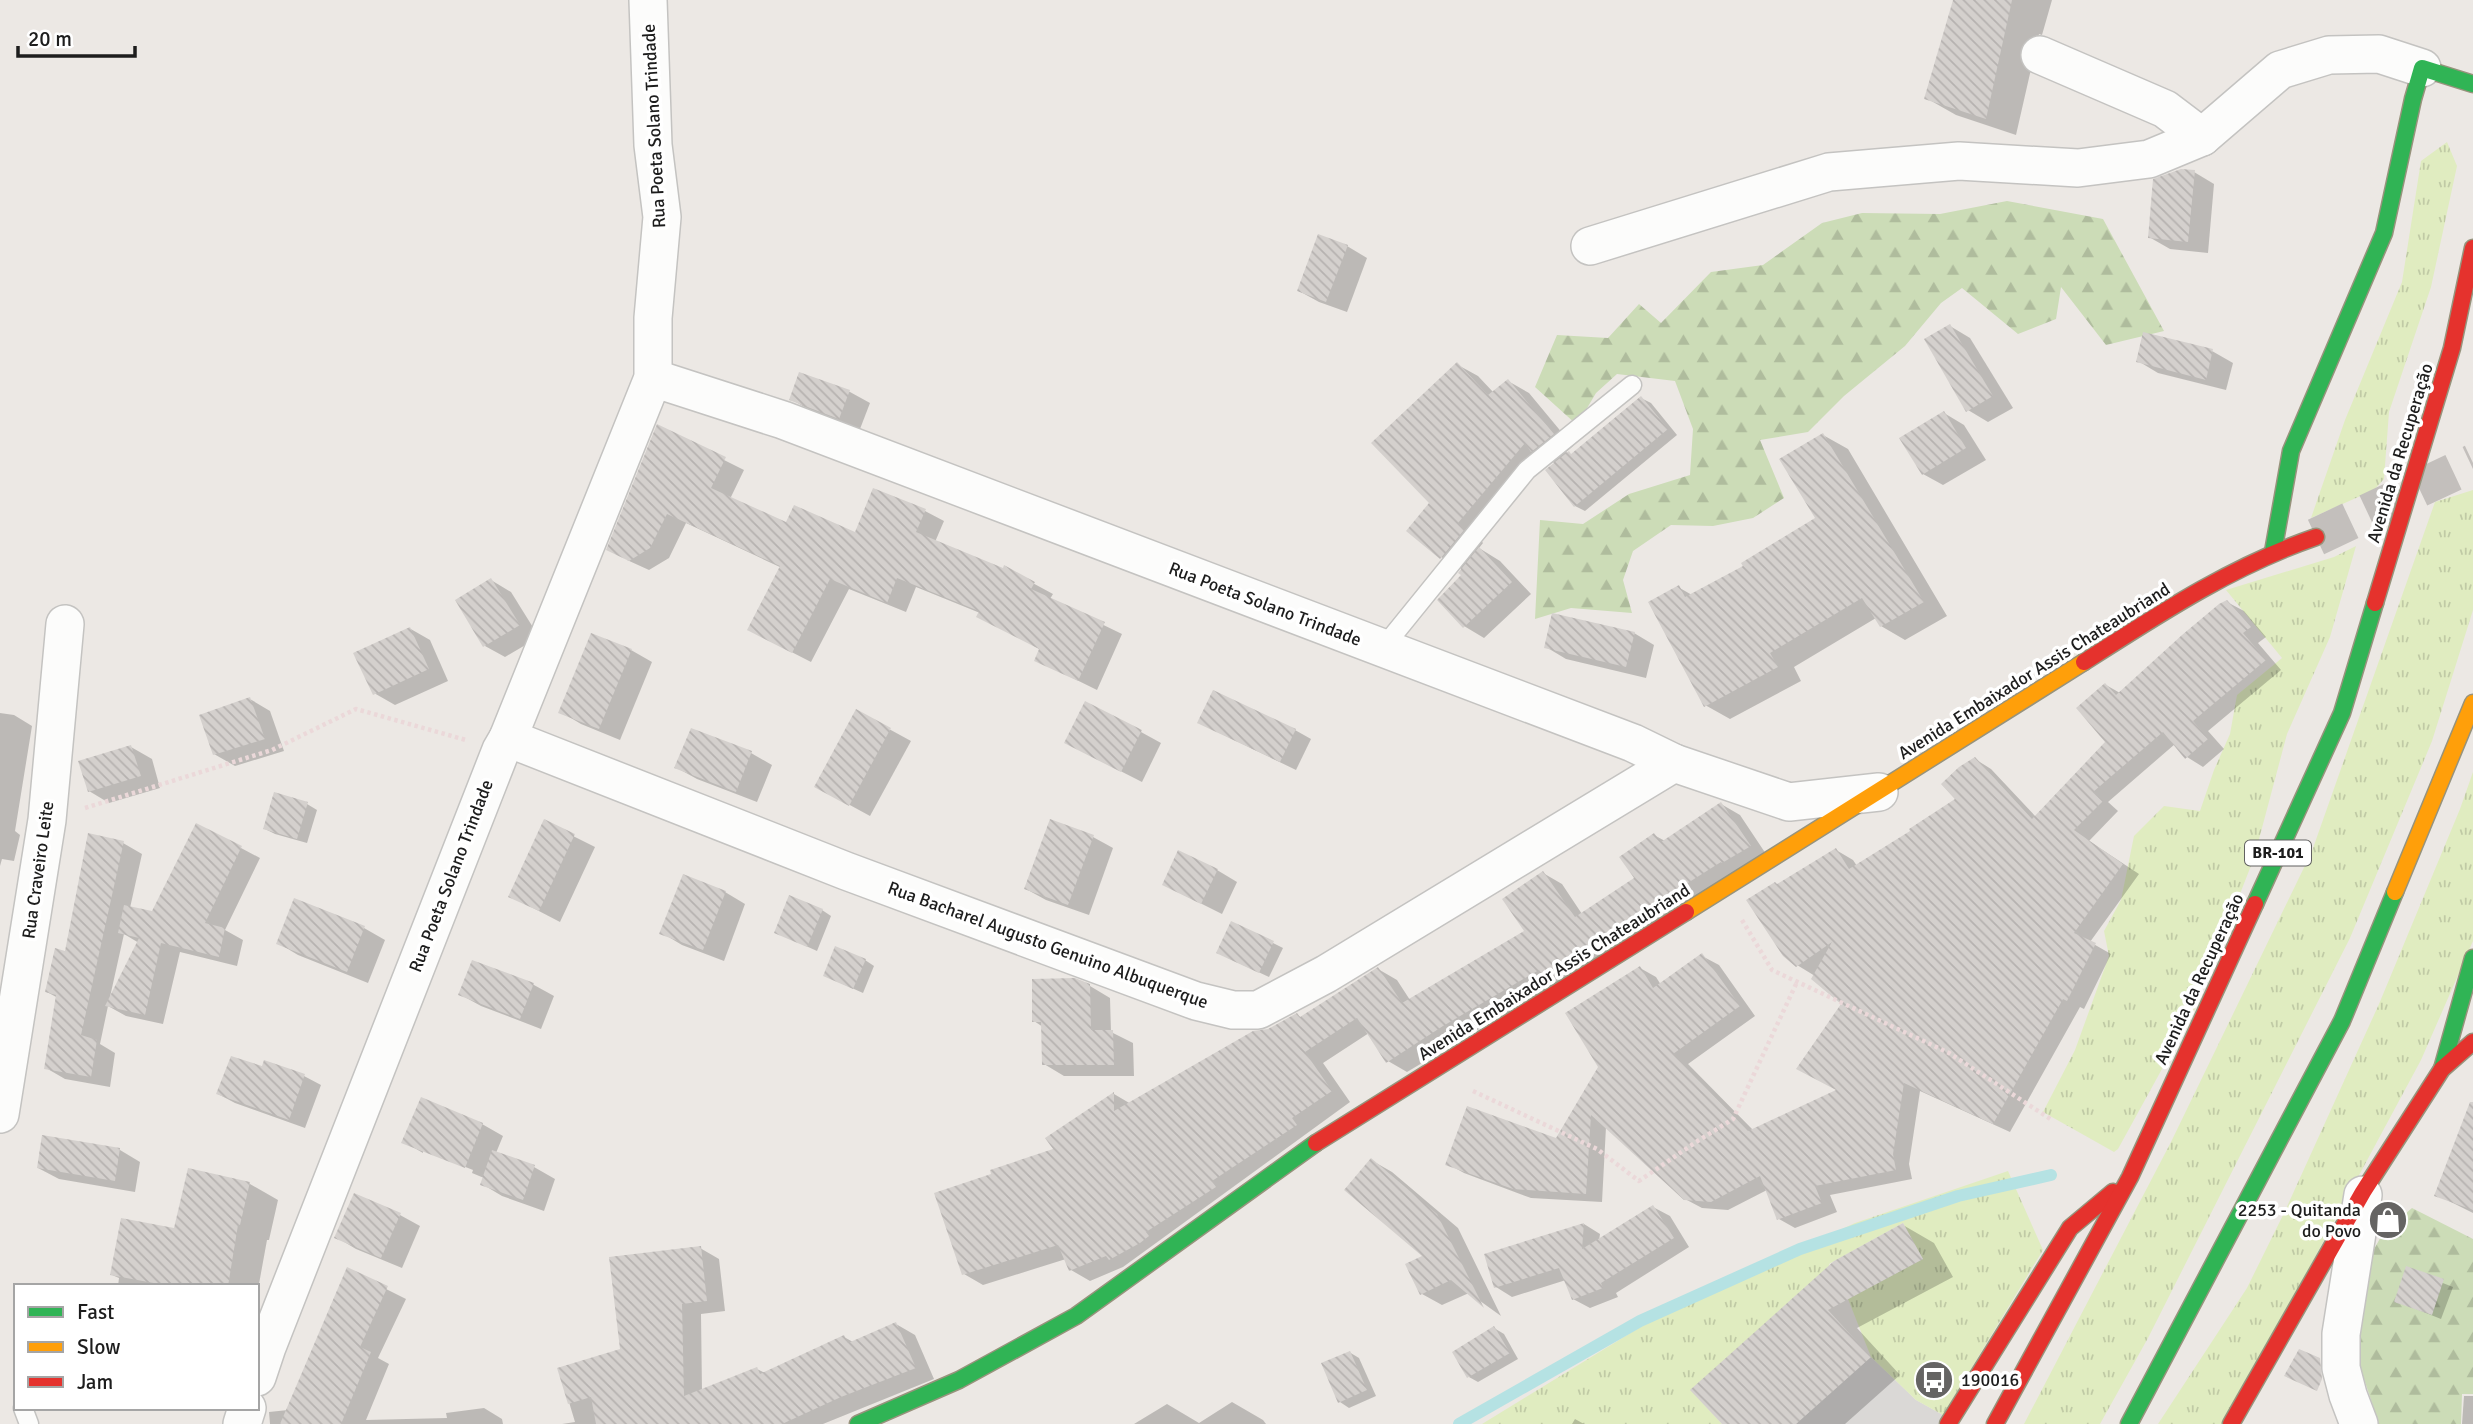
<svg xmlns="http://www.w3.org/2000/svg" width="2473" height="1424" font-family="Signika,sans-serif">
  <defs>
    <pattern id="grass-tufts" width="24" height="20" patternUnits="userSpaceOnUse" patternTransform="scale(1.75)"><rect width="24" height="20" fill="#e0ecc0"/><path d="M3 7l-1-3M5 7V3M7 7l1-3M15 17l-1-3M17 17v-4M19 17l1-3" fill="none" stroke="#c0caa5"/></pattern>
    <pattern id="forest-firs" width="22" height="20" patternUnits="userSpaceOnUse" patternTransform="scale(1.75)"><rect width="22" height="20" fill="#ccdcb7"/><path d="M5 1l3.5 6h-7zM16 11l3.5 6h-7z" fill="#afbc9d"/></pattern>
    <pattern id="building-back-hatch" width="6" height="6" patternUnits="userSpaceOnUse" patternTransform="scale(1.75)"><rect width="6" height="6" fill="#d4d0cd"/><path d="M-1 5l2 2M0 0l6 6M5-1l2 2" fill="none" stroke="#b6b2b0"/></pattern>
  </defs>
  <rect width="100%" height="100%" fill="#ece8e4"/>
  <path fill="#dad8d6" d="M1871 1357 1916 1400 1943 1415 1938 1424H1796Z"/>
  <g fill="url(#grass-tufts)">
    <path d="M2447 142 2457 166 2431 287 2389 412 2384 479 2374 490 2311 518 2345 420 2402 282 2421 161Z"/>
    <path d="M2473 490V610L2432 741 2350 938 2148 1338 2100 1424H2024L2171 1142 2312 851 2435 502Z"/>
    <path d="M2356 546 2330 637 2287 734 2254 858 2195 1009 2118 1149 2114 1152 2043 1112 2075 1050 2109 956 2104 931 2121 900 2134 836 2164 806 2200 811 2214 770 2230 734 2237 695 2282 658 2226 590 2334 557Z"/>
    <path d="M2473 772V941L2421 1060 2258 1363 2228 1424H2158L2247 1288 2285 1211 2379 1004 2460 809Z"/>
    <path d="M2008 1171 2043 1250 1943 1415 1916 1400 1871 1357 1848 1299 1923 1259 1903 1223 1829 1264 1834 1277 1691 1390 1722 1424H1482L1668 1310 1855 1223Z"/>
  </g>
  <g fill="url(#forest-firs)">
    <path d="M2007 201 2103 219 2164 331 2106 345 2061 287 2056 319 2018 334 1962 288 1941 303 1905 346 1844 396 1808 432 1760 440 1784 498 1753 518 1713 526 1671 525 1633 551 1623 580 1632 613 1571 608 1535 619 1540 520 1583 524 1629 494 1690 475 1693 429 1675 381 1617 374 1596 393 1577 425 1535 387 1557 335 1608 338 1639 304 1661 323 1711 272 1763 265 1822 223 1862 213 1940 214Z"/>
    <path d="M2412 1208 2473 1239V1394H2462L2461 1424H2379L2361 1370V1327L2373 1251 2383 1233Z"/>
  </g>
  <g fill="#0003" fill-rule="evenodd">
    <path d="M1954 0H2052L2042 35 2039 34 2016 135 1956 115 1926 98Z"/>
    <path d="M2194 172 2214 184 2208 253 2170 249 2149 237Z"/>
    <path d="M1347 246 1367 258 1347 312 1319 302 1299 291Z"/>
    <path d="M1950 326 1970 338 2013 408 1988 422 1968 410Z"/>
    <path d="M2212 351 2233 363 2226 390 2158 373 2138 361Z"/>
    <path d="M1458 365 1478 376 1494 393 1508 381 1529 393 1573 446 1566 452 1572 455 1641 398 1651 403 1677 435 1585 511 1575 506 1556 464 1543 457 1477 536 1483 543 1479 548 1500 561 1531 594 1484 638 1464 626 1463 570 1441 557 1408 531 1432 503Z"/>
    <path d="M800 374 850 392 870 403 860 429 811 411 791 399Z"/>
    <path d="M1944 413 1964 425 1986 460 1943 485 1923 474Z"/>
    <path d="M658 427 744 470 730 499 787 525 856 534 925 511 944 521 935 542 1004 570 1005 568 1053 594 1050 599 1122 634 1097 690 1036 660 1041 650 980 613 916 587 906 612 849 589 811 662 768 640 782 568 686 523 669 558 649 570 627 560Z"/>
    <path d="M1823 435 1848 449 1947 616 1905 640 1881 626 1876 618 1794 667 1801 681 1730 719 1705 705 1678 587 1692 595 1745 567 1817 519Z"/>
    <path d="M491 580 511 592 539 637 505 657 485 646Z"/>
    <path d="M2227 602 2244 611 2266 637 2258 643 2281 670 2208 731 2224 749 2203 767 2187 757 2175 744 2108 802 2118 811 2089 841 2139 874 2090 942 2111 954 2084 1009 2080 1007 2010 1132 1920 1091 1909 1164 1912 1179 1830 1195 1837 1212 1795 1228 1779 1219 1767 1190 1728 1210 1702 1208 1685 1199 1606 1127 1602 1202 1531 1198 1464 1173 1448 1164 1557 1140 1600 1067 1640 968 1656 977 1661 985 1702 956 1719 965 1755 1016 1688 1064 1753 1130 1839 1090 1844 1004 1815 976 1797 965 1778 886 1836 850 1853 860 1857 866 1913 831 1958 799 1975 759 1991 769 2036 817 2107 742 2106 685 2120 693Z"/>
    <path d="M409 628 430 640 448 681 395 705 374 693Z"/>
    <path d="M1634 633 1654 645 1646 678 1566 659 1546 647Z"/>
    <path d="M631 650 652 662 620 740 581 724 561 712Z"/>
    <path d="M250 699 270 711 284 751 235 766 214 754Z"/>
    <path d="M856 711 911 741 870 816 837 798Z"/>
    <path d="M0 713 14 715 32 726 15 831 20 835 14 861 2 859 0 866Z"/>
    <path d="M1199 723 1295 730 1311 739 1296 770Z"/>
    <path d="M692 730 751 753 772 765 757 802 697 779 677 768Z"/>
    <path d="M1141 732 1161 743 1142 782 1087 754Z"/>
    <path d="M131 747 152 759 160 788 109 803 89 791Z"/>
    <path d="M307 804 317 810 307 843 275 834 265 829Z"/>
    <path d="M1721 804 1740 815 1768 857 1407 1072 1388 1061 1369 1033 1323 1063 1350 1102 1123 1267 1090 1281 1071 1270 1066 1259 983 1285 964 1274 1055 1150 1047 1139 1114 1094 1131 1104 1297 1015 1302 1018 1378 969 1397 980 1410 1000 1527 932 1543 873 1562 884 1582 914 1636 879 1654 835 1665 841Z"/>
    <path d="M545 822 595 847 560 922 510 896Z"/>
    <path d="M1093 837 1113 848 1089 915 1046 900 1026 889Z"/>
    <path d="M123 843 142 854 130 908 153 914 241 848 260 858 225 930 243 940 237 966 180 952 163 1024 126 1016 108 1006 100 1044 115 1053 110 1087 65 1079 46 1068 58 998 47 992ZM124 934 139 943 110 997Z"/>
    <path d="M1217 870 1237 882 1222 914 1164 885Z"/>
    <path d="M725 892 745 904 724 961 682 945 662 933Z"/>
    <path d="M295 900 364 928 385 940 368 983 298 955 278 943Z"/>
    <path d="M822 910 831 916 817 951 786 937Z"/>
    <path d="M1273 943 1283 948 1269 977 1228 958Z"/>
    <path d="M865 960 874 966 863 993 825 976Z"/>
    <path d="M473 962 534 985 554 996 541 1029 481 1006 461 995Z"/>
    <path d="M1090 986 1110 998 1111 1032 1133 1043 1134 1076H1064L1044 1064 1043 1027 1034 1021Z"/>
    <path d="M265 1062 304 1076 321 1085 305 1128 235 1103 218 1094 263 1068Z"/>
    <path d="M422 1099 482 1124 503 1136 496 1153 534 1167 555 1179 544 1211 502 1196 482 1184 484 1178 472 1173 473 1170 423 1150V1153L404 1142Z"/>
    <path d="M2473 1131V1213L2437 1195Z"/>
    <path d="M120 1150 140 1162 135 1192 59 1179 38 1168Z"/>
    <path d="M1371 1160 1392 1172 1458 1228 1501 1316 1469 1293 1442 1305 1422 1294 1425 1256Z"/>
    <path d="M250 1184 278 1200 269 1240H267L257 1295V1286H118L119 1278 112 1275 175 1230Z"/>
    <path d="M1653 1207 1670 1216 1689 1247 1616 1293 1618 1297 1590 1308 1573 1299 1566 1280 1512 1297 1496 1287 1584 1224 1600 1234 1599 1241Z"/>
    <path d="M400 1215 420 1226 402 1268 356 1249 336 1237Z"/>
    <path d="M1903 1225 1934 1243 1953 1277 1857 1328 1900 1375 1845 1424H1724Z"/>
    <path d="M700 1248 719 1259 725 1311 701 1314 702 1391 757 1369 765 1373 844 1337 853 1342 896 1324 915 1335 934 1379 823 1424H562L575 1422 559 1369 621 1350Z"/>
    <path d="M2407 1269 2453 1287 2441 1319 2396 1301Z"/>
    <path d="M348 1270 406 1299 378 1358 389 1364 366 1420 447 1418 446 1413 484 1408 502 1419 503 1424H270L269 1412 288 1410Z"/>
    <path d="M1494 1328 1504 1334 1518 1359 1478 1382 1469 1377Z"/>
    <path d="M1349 1352 1359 1358 1376 1396 1349 1408 1340 1402Z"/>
    <path d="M2464 1396H2473V1424H2462Z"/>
    <path d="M1232 1402 1263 1420 1266 1424H1134L1167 1404 1199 1423Z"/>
    <path d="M1575 1419 1584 1424H1572Z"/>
  </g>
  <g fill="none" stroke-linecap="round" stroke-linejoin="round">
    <path stroke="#b5e2e3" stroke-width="12" d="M1459 1424 1640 1321 1800 1249 1958 1196 2051 1175"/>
  </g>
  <g fill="url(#building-back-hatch)">
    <path d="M1953 0H2012L1986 119 1924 99Z"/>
    <path d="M2181 169 2195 170 2188 242 2148 238 2153 179Z"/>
    <path d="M1318 234 1348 245 1326 302 1297 291Z"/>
    <path d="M1950 324 1993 396 1966 412 1924 339Z"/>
    <path d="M2143 332 2213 349 2206 380 2136 362Z"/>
    <path d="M1457 362 1488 395 1508 379 1554 434 1531 452 1525 443 1458 523 1464 530 1440 559 1406 531 1429 503 1371 443Z"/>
    <path d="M799 372 850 390 839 419 789 400Z"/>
    <path d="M1641 396 1668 429 1574 507 1545 470 1569 451 1571 454Z"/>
    <path d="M1944 411 1966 448 1922 475 1899 438Z"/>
    <path d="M657 424 726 457 711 488 786 522 794 505 855 532 873 488 926 509 916 532 1003 568 1004 565 1035 582 1031 589 1105 622 1078 681 1034 661 1039 649 976 617 979 611 897 578 887 603 830 579 792 653 747 630 780 566 667 514 650 548 629 561 606 550Z"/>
    <path d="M1823 433 1924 602 1880 627 1862 598 1770 653 1778 667 1704 707 1648 602 1679 585 1685 597 1743 566 1741 563 1815 518 1779 459Z"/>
    <path d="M1479 547 1512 582 1463 628 1437 600 1461 575 1458 573Z"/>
    <path d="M491 578 520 625 483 647 455 600Z"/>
    <path d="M2227 600 2251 627 2243 633 2266 660 2193 721 2208 739 2185 759 2163 732 2093 792 2103 801 2074 830 2123 864 2074 933 2096 943 2067 1001 2063 999 1993 1124 1904 1083 1893 1154 1896 1170 1815 1186 1822 1203 1777 1220 1760 1176 1711 1202 1684 1200 1591 1115 1586 1194 1513 1189 1445 1165 1467 1106 1556 1138 1598 1067 1565 1013 1640 966 1653 988 1702 953 1740 1006 1673 1054 1748 1131 1836 1090 1796 1069 1841 1004 1811 979 1832 942 1796 967 1783 956 1746 900 1775 882 1777 884 1836 848 1849 869 1910 831 1909 829 1955 799 1941 784 1959 767 1975 757 2032 819 2105 742 2076 708 2105 683 2116 695 2182 635 2219 604Z"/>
    <path d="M1552 613 1635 632 1626 667 1544 648Z"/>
    <path d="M410 627 429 669 373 695 353 653Z"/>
    <path d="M591 633 632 649 599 729 558 713Z"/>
    <path d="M1213 690 1296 729 1280 762 1197 723Z"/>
    <path d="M250 697 265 739 213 755 199 715Z"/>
    <path d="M1085 701 1142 730 1121 772 1064 743Z"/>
    <path d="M856 709 891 728 849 806 814 787Z"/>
    <path d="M691 728 752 751 736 792 674 768Z"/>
    <path d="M131 745 141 776 88 792 78 761Z"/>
    <path d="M274 792 308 802 297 839 263 829Z"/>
    <path d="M1721 802 1751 846 1722 863 1721 862 1542 975 1539 970 1443 1026 1386 1063 1357 1018 1305 1052 1332 1091 1292 1118 1297 1125 1212 1181 1216 1187 1146 1232 1149 1236 1140 1243 1109 1260 1106 1256 1069 1271 1058 1245 962 1275 934 1193 991 1174 990 1170 1053 1149 1045 1138 1114 1092V1111L1253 1031 1268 1029 1297 1013 1300 1017 1378 967 1402 1003 1524 931 1502 899 1543 871 1575 917 1634 878 1619 857 1654 833 1661 842Z"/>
    <path d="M544 819 575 834 539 911 508 897Z"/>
    <path d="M1050 819 1094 835 1068 905 1024 889Z"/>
    <path d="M196 823 242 846 205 923 225 928 219 957 161 943 145 1015 105 1006 139 938 118 933 124 905 152 911Z"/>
    <path d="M88 833 124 841 81 1035 97 1040 91 1077 44 1069 56 995 45 992 55 948 65 951Z"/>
    <path d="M1178 850 1218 869 1201 904 1162 885Z"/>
    <path d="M683 874 726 891 703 950 659 934Z"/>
    <path d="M789 895 823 909 807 947 774 933Z"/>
    <path d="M294 898 365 926 347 972 276 944Z"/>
    <path d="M1231 921 1274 941 1259 973 1216 953Z"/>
    <path d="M835 946 866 959 853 989 823 976Z"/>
    <path d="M472 960 534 983 520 1019 458 995Z"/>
    <path d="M1075 978 1090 984 1091 1030H1113L1114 1065H1042L1041 1022H1032V979Z"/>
    <path d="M231 1056 262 1066 264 1060 305 1074 289 1120 216 1094Z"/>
    <path d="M421 1097 483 1123 465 1168 401 1143Z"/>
    <path d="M2470 1102H2473V1210L2434 1196Z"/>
    <path d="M42 1135 120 1148 115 1181 37 1168Z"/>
    <path d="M492 1150 535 1165 523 1200 480 1185Z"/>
    <path d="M1371 1158 1437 1214 1484 1308 1451 1280 1420 1295 1405 1264 1422 1256 1344 1190Z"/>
    <path d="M188 1168 250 1182 240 1225H238L228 1286H170L110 1275 121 1218 174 1228Z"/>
    <path d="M354 1193 401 1213 381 1258 334 1238Z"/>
    <path d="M1653 1205 1674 1238 1601 1283 1603 1288 1572 1300 1559 1268 1494 1288 1484 1254 1584 1223 1582 1249Z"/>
    <path d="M1903 1223 1923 1259 1828 1310 1871 1357 1796 1424H1722L1690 1390 1834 1261Z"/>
    <path d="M701 1246 707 1301 682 1304 684 1396 757 1367 760 1374 844 1335 848 1343 896 1322 916 1368 841 1397 782 1424H596L591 1397 568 1404 557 1368 620 1349 609 1257Z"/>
    <path d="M2406 1266 2444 1279 2432 1315 2394 1302Z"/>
    <path d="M347 1267 388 1286 360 1347 371 1352 341 1424H280Z"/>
    <path d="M1494 1326 1510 1353 1467 1378 1452 1352Z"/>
    <path d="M2299 1349 2320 1358 2322 1379 2317 1391 2284 1376Z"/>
    <path d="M1350 1351 1367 1390 1338 1403 1321 1363Z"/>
  </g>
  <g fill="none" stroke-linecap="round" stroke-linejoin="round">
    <path stroke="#c3bfbc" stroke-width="38" stroke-dasharray="38 19" stroke-linecap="butt" d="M2316 537 2473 463"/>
    <g stroke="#c4c3c1" stroke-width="21">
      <g id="lane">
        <path d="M1382 649 1527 470 1632 385"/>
        <path d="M23 1408 29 1424"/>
      </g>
    </g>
    <g stroke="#c4c3c1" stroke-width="40">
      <g id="street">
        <path d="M2040 55 2165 109 2202 137"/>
        <path d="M1590 246 1829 172 1959 161 2078 168 2149 159 2202 137 2280 70 2329 55 2379 54 2422 68"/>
        <path d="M653 378 783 420 1633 743 1674 763 1789 802 1879 792"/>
        <path d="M508 738 846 871 1196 1001 1233 1010H1258L1326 974 1674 763"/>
        <path d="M0 1114 47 820 65 624"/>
        <path d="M257 1377 267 1347 501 750 508 738 653 378V318L662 217 653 145 648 0"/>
        <path d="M242 1424 247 1408"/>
        <path d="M2359 1424 2348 1395 2341 1368V1334L2363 1195"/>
      </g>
    </g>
    <g stroke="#97937c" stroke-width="19">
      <g id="fast">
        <path d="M2273 552 2291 451 2384 233 2413 99 2422 68 2473 84"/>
        <path d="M2255 904 2342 713 2375 603"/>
        <path d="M2442 1069 2473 958"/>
        <path d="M858 1424 959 1380 1076 1316 1316 1143"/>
        <path d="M2129 1424 2342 1021 2395 892"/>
      </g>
    </g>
    <g stroke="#97937c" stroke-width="19">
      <g id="slow">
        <path d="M2395 892 2473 703"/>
        <path d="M1686 912 2084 662"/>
      </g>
    </g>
    <g stroke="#97937c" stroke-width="19">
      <g id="jam">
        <path d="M2375 603 2452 348 2473 248"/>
        <path d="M2084 662C2159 614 2232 566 2316 537"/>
        <path d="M1316 1143 1686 912"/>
        <path d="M1948 1424 2070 1228 2113 1192"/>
        <path d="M1995 1424 2130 1177 2255 904"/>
        <path d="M2231 1424 2363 1192 2442 1069 2473 1042"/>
      </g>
    </g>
    <g stroke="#ebd8d9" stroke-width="4.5" stroke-dasharray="3.5 3.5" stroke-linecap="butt">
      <path d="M85 808 272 750 356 709 466 740"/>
      <path d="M1742 920 1772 970 1949 1053 2052 1120"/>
      <path d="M1473 1091 1597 1149 1639 1181 1696 1142 1733 1119 1797 982"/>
    </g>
    <use href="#lane" stroke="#fcfcfb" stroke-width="18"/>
    <use href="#street" stroke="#fcfcfb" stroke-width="37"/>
    <use href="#fast" stroke="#30b455" stroke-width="16"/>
    <use href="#slow" stroke="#ff9f0a" stroke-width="16"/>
    <use href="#jam" stroke="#e5322d" stroke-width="16"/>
  </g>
  <defs>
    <g id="shop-disc" transform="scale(2.0125)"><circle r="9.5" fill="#656463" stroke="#fff"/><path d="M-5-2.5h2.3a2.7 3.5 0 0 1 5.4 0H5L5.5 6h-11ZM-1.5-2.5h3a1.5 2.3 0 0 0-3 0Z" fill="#fff"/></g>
    <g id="bus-disc" transform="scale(2.0125)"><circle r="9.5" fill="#656463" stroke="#fff"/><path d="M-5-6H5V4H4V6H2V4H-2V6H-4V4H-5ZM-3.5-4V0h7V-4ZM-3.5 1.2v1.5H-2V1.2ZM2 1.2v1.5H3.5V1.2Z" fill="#fff"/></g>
  </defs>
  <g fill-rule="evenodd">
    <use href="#shop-disc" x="2388" y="1220"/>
    <use href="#bus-disc" x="1934" y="1380"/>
  </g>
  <g text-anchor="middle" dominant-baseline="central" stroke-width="7" stroke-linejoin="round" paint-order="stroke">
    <rect fill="#fff" stroke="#616161" stroke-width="2" x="2245" y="840.5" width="66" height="25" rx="5"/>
    <g font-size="16" font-weight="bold" fill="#1d1d1d">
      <text x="2278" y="853">BR-101</text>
    </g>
    <g font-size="18" fill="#1d1d1d" stroke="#fff">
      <text transform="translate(654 126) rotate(-93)">Rua Poeta Solano Trindade</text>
      <text transform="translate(2400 453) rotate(-73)">Avenida da Recuperação</text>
      <text transform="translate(1265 604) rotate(21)">Rua Poeta Solano Trindade</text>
      <text transform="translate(2034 671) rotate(-32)">Avenida Embaixador Assis Chateaubriand</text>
      <text transform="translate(38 870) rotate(-82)">Rua Craveiro Leite</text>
      <text transform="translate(451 876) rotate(-69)">Rua Poeta Solano Trindade</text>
      <text transform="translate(1048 945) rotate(20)">Rua Bacharel Augusto Genuino Albuquerque</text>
      <text transform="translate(1554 972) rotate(-32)">Avenida Embaixador Assis Chateaubriand</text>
      <text transform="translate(2199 979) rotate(-65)">Avenida da Recuperação</text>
    </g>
    <g font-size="18" fill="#1d1d1d" stroke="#fff" text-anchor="end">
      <text x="2361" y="1210">2253 - Quitanda<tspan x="2361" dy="21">do Povo</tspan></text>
      <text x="1961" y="1380" text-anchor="start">190016</text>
    </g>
  </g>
  <rect x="14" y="1284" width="245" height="126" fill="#ffffff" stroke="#a5a5a5" stroke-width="2"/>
  <rect x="28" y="1307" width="35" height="10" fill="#30b455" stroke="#a5a5a5" stroke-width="2"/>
  <text x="77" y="1319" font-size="21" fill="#1d1d1d">Fast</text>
  <rect x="28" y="1342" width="35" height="10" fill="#ff9f0a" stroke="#a5a5a5" stroke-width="2"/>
  <text x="77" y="1354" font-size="21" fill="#1d1d1d">Slow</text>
  <rect x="28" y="1377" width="35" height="10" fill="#e5322d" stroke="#a5a5a5" stroke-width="2"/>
  <text x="77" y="1389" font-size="21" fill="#1d1d1d">Jam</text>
  <path d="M18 46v10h117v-10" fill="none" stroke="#1d1d1d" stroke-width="3.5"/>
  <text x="28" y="46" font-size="21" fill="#1d1d1d" stroke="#ffffff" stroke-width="5" paint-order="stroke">20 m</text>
</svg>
